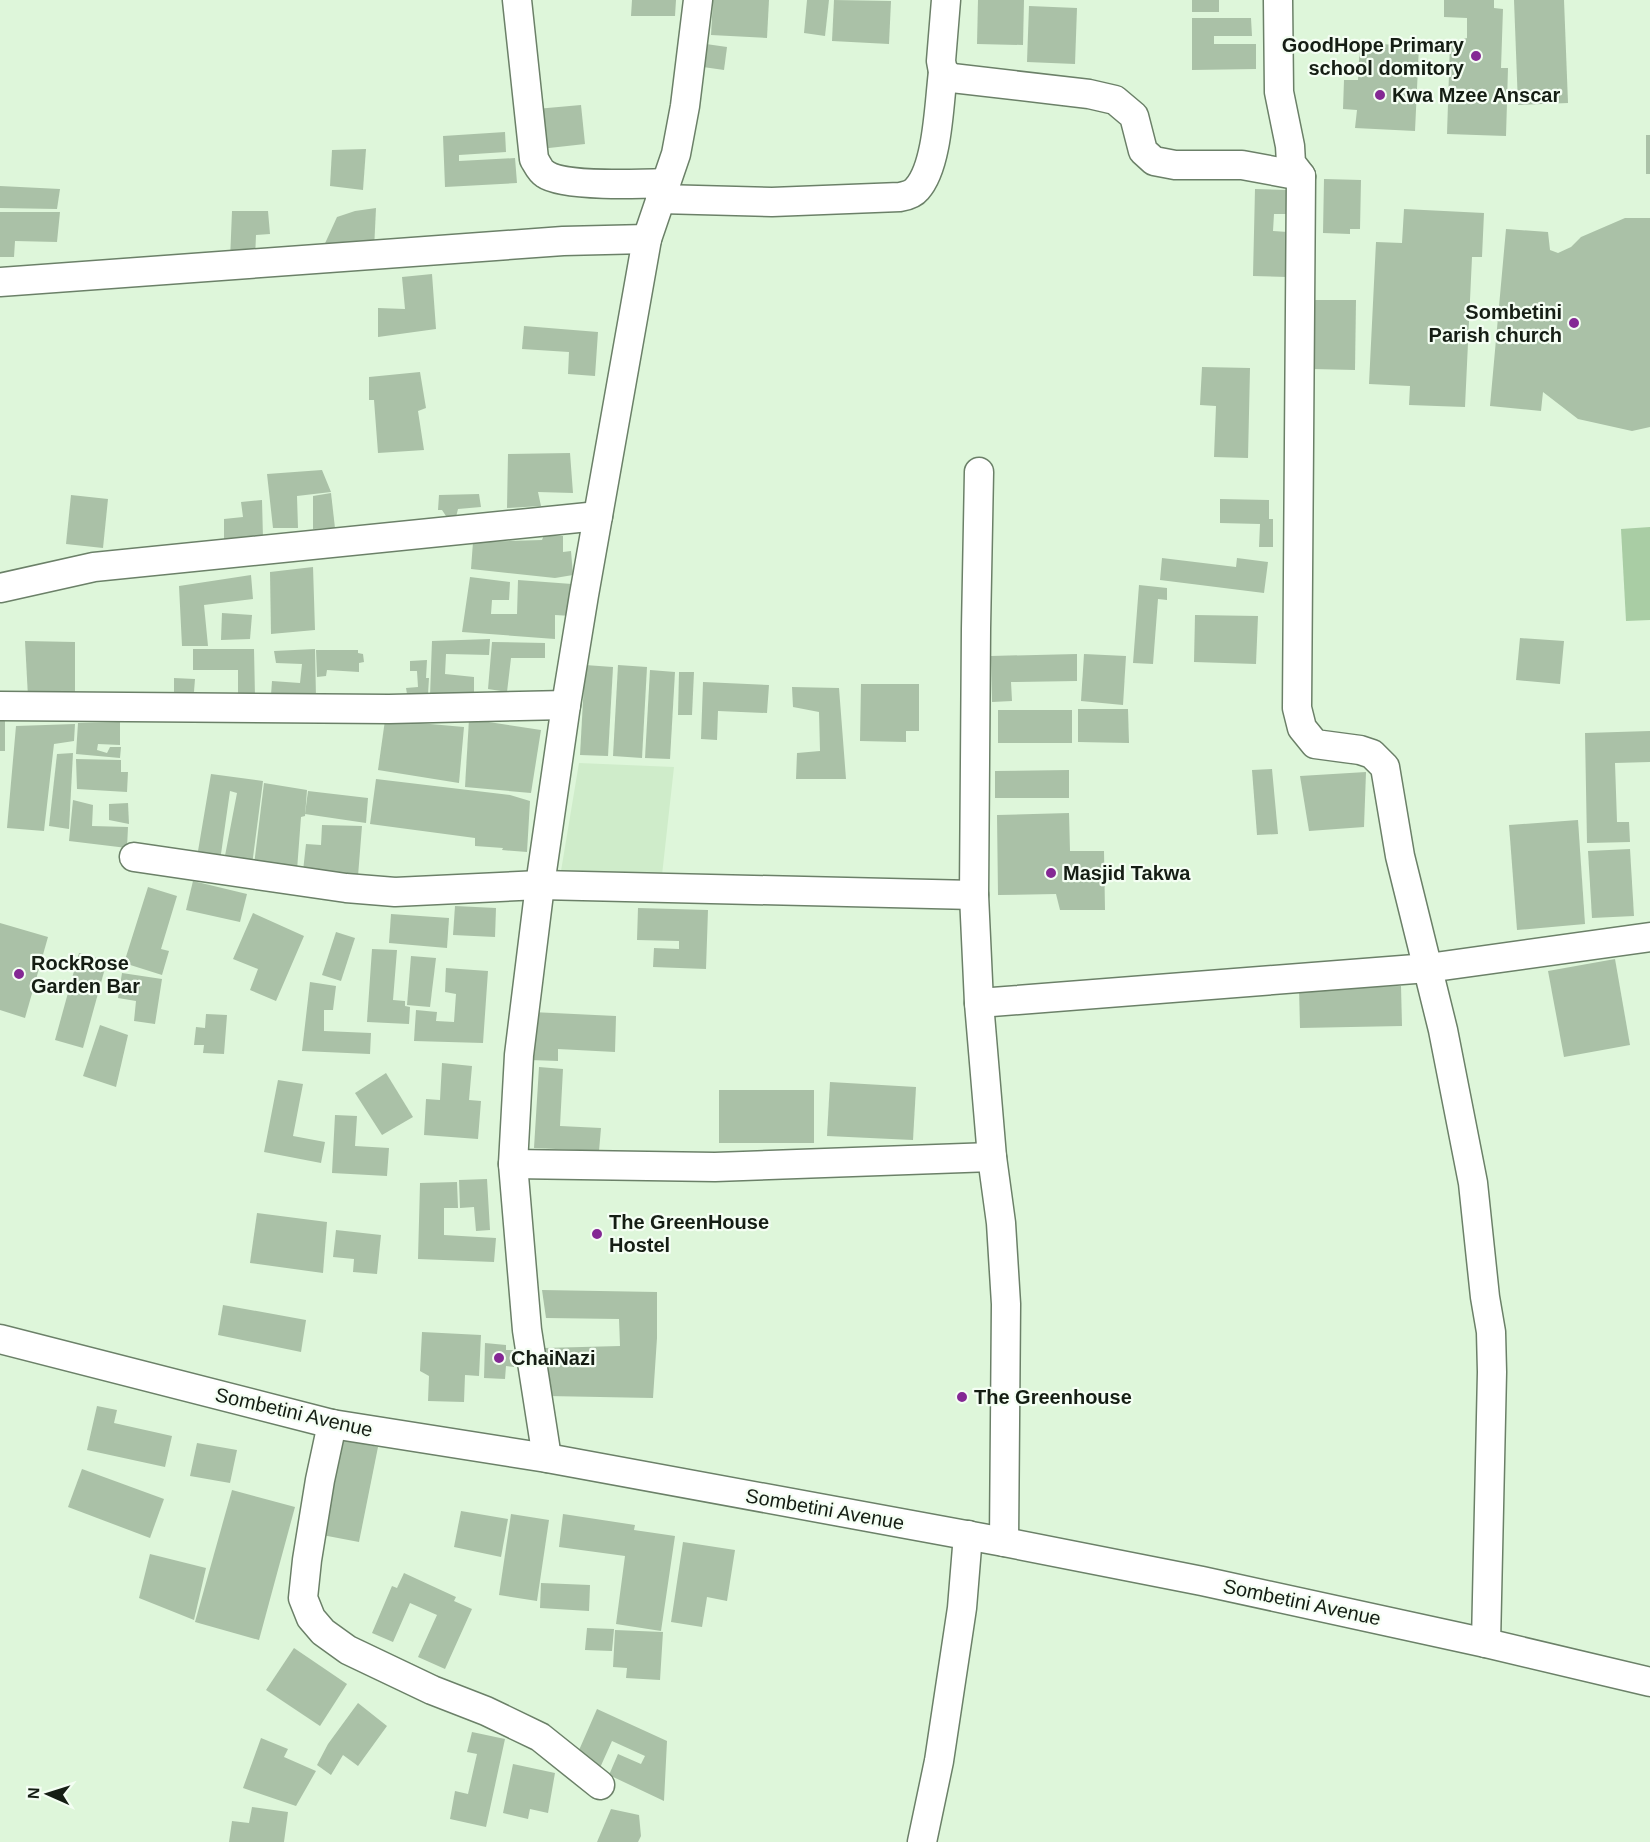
<svg xmlns="http://www.w3.org/2000/svg" width="1650" height="1842" font-family="Arial,sans-serif">
  <rect width="100%" height="100%" fill="#def6da"/>
  <path fill="#cfecca" d="M579 763 674 767 662 875 561 871Z"/>
  <path fill="#a9cda4" d="M1650 527V620L1626 621 1621 529Z"/>
  <g fill="#aac1a7">
    <path d="M632 0H676L675 16H631Z"/>
    <path d="M713 0H769L767 38 711 35Z"/>
    <path d="M807 0H829L825 36 804 33Z"/>
    <path d="M834 0 891 1 889 44 832 41Z"/>
    <path d="M978 0H1024L1023 45 977 44Z"/>
    <rect x="1192" y="0" width="27" height="12"/>
    <path d="M1444 0H1494V8L1503 9 1501 68H1508L1506 136 1447 134 1450 43 1467 38V18L1444 17Z"/>
    <path d="M1514 0H1564L1568 103 1518 105Z"/>
    <path d="M1029 6 1077 8 1075 64 1027 62Z"/>
    <path d="M1192 18H1251L1252 36H1214V44H1256V69L1192 70Z"/>
    <path d="M1360 43 1419 46 1415 131 1355 128 1357 110 1343 109 1344 80H1358Z"/>
    <path d="M706 44 727 47 724 70 703 67Z"/>
    <path d="M581 105 585 144 540 149 536 109Z"/>
    <path d="M505 132 506 152 459 155V161L515 158 517 183 445 187 443 136Z"/>
    <rect x="1646" y="135" width="4" height="39"/>
    <path d="M366 149 363 190 330 186 332 150Z"/>
    <path d="M1324 179 1361 180 1360 229H1350V234L1323 233Z"/>
    <path d="M0 186 60 189 57 209 0 208Z"/>
    <path d="M1255 189 1288 190 1287 214H1274L1273 231 1288 232 1287 277 1253 276Z"/>
    <path d="M376 208 374 250H322L337 217 355 211Z"/>
    <path d="M1404 209 1484 213 1482 257H1472L1465 407 1409 405 1410 386 1369 384 1376 242 1402 243Z"/>
    <path d="M232 211H268L270 234 256 235 255 259 230 261Z"/>
    <path d="M0 212H60L57 242 15 241 14 257H0Z"/>
    <path d="M1625 218H1650V427L1632 431 1578 419 1543 392 1541 411 1490 406 1506 229 1548 232 1550 250 1558 253 1571 247 1581 237Z"/>
    <path d="M432 274 436 329 378 337V308L405 309 402 277Z"/>
    <path d="M1312 300H1356L1355 370 1312 369Z"/>
    <path d="M524 326 598 332 595 376 568 374 569 352 522 349Z"/>
    <path d="M1202 367 1250 368 1248 458 1214 457 1216 406 1200 405Z"/>
    <path d="M420 372 426 408 418 411 424 450 378 453 374 400H369V377Z"/>
    <path d="M570 453 573 493 538 492 541 506 507 508 508 454Z"/>
    <path d="M322 470 331 492 297 496 298 528H273L267 474Z"/>
    <path d="M331 493 335 528 313 529V496Z"/>
    <path d="M479 494 481 507 458 509 456 517 446 516 442 510H438L439 495Z"/>
    <path d="M71 495 108 499 103 548 66 544Z"/>
    <path d="M1220 499 1269 500V519H1273V547H1259L1260 524 1220 523Z"/>
    <path d="M262 500 263 538 224 541V519L243 517 241 502Z"/>
    <path d="M544 535 563 536V552L571 551 573 575 555 578 471 569 473 542 542 540Z"/>
    <path d="M1162 558 1236 567 1237 558 1268 562 1264 593 1160 580Z"/>
    <path d="M313 567 315 630 271 634 270 572Z"/>
    <path d="M251 575 253 599 204 605 208 646H182L179 586Z"/>
    <path d="M470 577 510 582 509 600H492L491 614H517L518 580 572 584 571 616 555 615V639L462 632Z"/>
    <path d="M1139 585 1167 588V600L1158 599 1153 664 1133 663Z"/>
    <path d="M222 613 252 615 250 639 221 640Z"/>
    <path d="M1195 615 1258 616 1256 664 1194 662Z"/>
    <path d="M1520 638 1564 641 1560 684 1516 680Z"/>
    <path d="M490 639 489 655 446 654 445 674 474 677V697L430 696 432 641Z"/>
    <path d="M25 641 75 642V698L28 697Z"/>
    <path d="M492 642 545 643V658H511L507 692 488 689Z"/>
    <path d="M193 649H254L255 697 238 698V670H193Z"/>
    <path d="M315 649 316 698 271 695 272 681 300 683 302 664 276 663 274 651Z"/>
    <path d="M316 650H358V653L363 654 364 662 359 663V672L327 670 326 676 317 677Z"/>
    <path d="M1077 654V681L1011 682 1012 701 992 702 991 656Z"/>
    <path d="M1084 654 1126 656 1123 705 1081 701Z"/>
    <path d="M427 660 426 678H429L428 694H407L406 688 418 687 417 671H410V661Z"/>
    <path d="M585 665 613 667 608 756 580 755Z"/>
    <path d="M618 665 647 667 642 758 613 756Z"/>
    <path d="M650 670 675 672 670 759 645 758Z"/>
    <path d="M679 672H694L692 715H678Z"/>
    <path d="M174 678 195 679 193 704 174 702Z"/>
    <path d="M703 682 769 685 767 713 718 711 717 740 701 739Z"/>
    <path d="M861 684H919V731H906V742L860 741Z"/>
    <path d="M792 687 839 688 846 779H796L797 753 820 751 819 712 793 707Z"/>
    <path d="M1078 709H1128L1129 743 1078 742Z"/>
    <rect x="998" y="710" width="74" height="33"/>
    <path d="M469 719 541 730 531 793 465 787Z"/>
    <path d="M385 720 464 727 459 783 378 770Z"/>
    <rect x="0" y="721" width="5" height="30"/>
    <path d="M120 722V745L98 744 97 750 107 753 110 747H121L120 758 76 754 78 723Z"/>
    <path d="M75 724 74 741 54 744 44 831 7 828 16 726Z"/>
    <path d="M1650 731V762L1615 763 1617 822H1629L1630 842 1587 843 1585 733Z"/>
    <path d="M73 753 69 829 49 826 57 754Z"/>
    <path d="M76 759 121 760V772H128L127 792 77 789Z"/>
    <path d="M1272 769 1278 834 1257 835 1252 770Z"/>
    <path d="M1069 770V798H995V771Z"/>
    <path d="M1366 772 1364 827 1309 831 1300 776Z"/>
    <path d="M211 774 263 781 252 865 224 861 237 793 230 791 220 861 197 857Z"/>
    <path d="M376 779 510 795 530 801 527 852 502 850 503 848 475 846V838L370 824Z"/>
    <path d="M264 783 307 790 305 816 301 817 297 870 254 865Z"/>
    <path d="M308 791 368 798 366 823 305 814Z"/>
    <path d="M73 800 93 805 92 826 128 827 127 848 69 841Z"/>
    <path d="M128 803 129 824 109 820V804Z"/>
    <path d="M1069 813 1070 851H1104L1105 910H1060L1056 894 998 895 997 815Z"/>
    <path d="M1578 820 1585 924 1517 930 1509 825Z"/>
    <path d="M322 825 362 826 358 876 303 871 306 844 321 845Z"/>
    <path d="M1630 849 1634 916 1592 918 1588 851Z"/>
    <path d="M193 881 247 894 240 922 186 910Z"/>
    <path d="M148 887 177 896 161 949 169 951 162 975 124 963Z"/>
    <path d="M455 906 496 908 495 937 453 935Z"/>
    <path d="M638 908 708 910 706 969 653 967 654 948 679 949V941L637 940Z"/>
    <path d="M253 913 304 936 276 1001 250 990 258 969 233 959Z"/>
    <path d="M391 914 449 918 447 948 389 943Z"/>
    <path d="M0 923 48 937 25 1018 0 1010Z"/>
    <path d="M336 932 355 938 341 981 322 975Z"/>
    <path d="M372 949 397 950 393 1000 405 1001V1006L410 1007 409 1024 367 1022Z"/>
    <path d="M79 953 107 961 83 1048 55 1040Z"/>
    <path d="M411 956 436 958 430 1007 407 1005Z"/>
    <path d="M1615 959 1630 1045 1564 1057 1548 971Z"/>
    <path d="M446 968 488 971 483 1043 414 1041 416 1010 437 1012 436 1021 454 1022 456 994 445 992Z"/>
    <path d="M122 973 162 979 155 1024 134 1021 136 1001 118 998Z"/>
    <path d="M310 982 336 986 333 1010H324V1031L371 1033 370 1054 302 1051Z"/>
    <path d="M1401 986 1402 1026 1300 1028 1299 988Z"/>
    <path d="M532 1012 616 1016 615 1052 558 1049V1061L530 1060Z"/>
    <path d="M206 1014 227 1015 224 1054 203 1053 204 1045H194L196 1027 205 1028Z"/>
    <path d="M100 1025 128 1035 116 1087 83 1076Z"/>
    <path d="M442 1063 472 1066 469 1100 481 1101 478 1139 424 1135 426 1099 440 1100Z"/>
    <path d="M539 1067 563 1069 560 1126 601 1128 599 1151 534 1148Z"/>
    <path d="M386 1073 413 1117 382 1135 355 1093Z"/>
    <path d="M278 1080 303 1084 293 1136 325 1142 321 1163 264 1152Z"/>
    <path d="M830 1082 916 1087 913 1140 827 1136Z"/>
    <rect x="719" y="1090" width="95" height="53"/>
    <path d="M335 1115 357 1116 355 1146 389 1148 387 1176 332 1173Z"/>
    <path d="M487 1179 490 1230 476 1231 474 1207 460 1208 459 1180Z"/>
    <path d="M457 1182 458 1208H444V1235L496 1238 494 1262 418 1259 420 1183Z"/>
    <path d="M257 1213 327 1222 323 1273 250 1263Z"/>
    <path d="M336 1230 381 1235 377 1274 353 1272 354 1259 333 1257Z"/>
    <path d="M542 1290 657 1292V1338L653 1398 547 1396 544 1348 620 1346 619 1319 546 1318Z"/>
    <path d="M223 1305 306 1320 301 1352 218 1335Z"/>
    <path d="M422 1332 481 1335 479 1376 465 1375 464 1402 428 1401 429 1376 420 1371Z"/>
    <path d="M485 1343 506 1345V1350H515L514 1367 506 1366 505 1379 484 1378Z"/>
    <path d="M97 1406 117 1410 114 1423 172 1436 165 1467 87 1450Z"/>
    <path d="M337 1438 378 1447 359 1542 317 1534Z"/>
    <path d="M197 1443 237 1450 230 1483 190 1476Z"/>
    <path d="M82 1469 164 1499 150 1538 68 1507Z"/>
    <path d="M232 1490 295 1507 259 1640 195 1622Z"/>
    <path d="M461 1511 508 1519 501 1557 454 1547Z"/>
    <path d="M511 1514 549 1520 537 1601 499 1595Z"/>
    <path d="M563 1514 635 1525 634 1530 675 1536 661 1631 616 1624 625 1556 559 1547Z"/>
    <path d="M683 1542 735 1550 727 1601 707 1597 702 1627 671 1622Z"/>
    <path d="M150 1554 206 1568 194 1620 139 1598Z"/>
    <path d="M404 1573 456 1597 454 1601 472 1609 445 1669 418 1657 437 1615 410 1603 393 1642 372 1633 392 1586 397 1588Z"/>
    <path d="M541 1583 590 1585 589 1611 540 1608Z"/>
    <path d="M587 1628 614 1629 612 1651 585 1650Z"/>
    <path d="M615 1630 663 1632 660 1680 626 1678 627 1668 613 1667Z"/>
    <path d="M294 1648 347 1684 320 1726 266 1690Z"/>
    <path d="M358 1703 387 1726 358 1766 343 1755 331 1775 317 1765 328 1744Z"/>
    <path d="M597 1709 667 1741 664 1801 609 1775 618 1754 641 1764 645 1756 612 1741 599 1770 576 1757Z"/>
    <path d="M472 1732 505 1739 486 1827 450 1819 455 1791 468 1794 477 1754 467 1752Z"/>
    <path d="M261 1738 288 1749 284 1757 316 1771 296 1806 243 1788Z"/>
    <path d="M513 1764 555 1773 548 1813 530 1809 528 1819 503 1813Z"/>
    <path d="M252 1807 288 1812 284 1842H229L232 1821 249 1823Z"/>
    <path d="M611 1809 639 1815 641 1836 638 1842H597Z"/>
  </g>
  <g fill="none" stroke-linecap="round" stroke-linejoin="round">
    <g stroke="#6b8068" stroke-width="31">
      <g id="street">
        <path d="M517 0 534 159C537 164 540 171 545 174 563 187 641 184 666 183"/>
        <path d="M1278 0 1279 92 1290 146 1291 163 1301 176 1297 708 1302 728 1315 744 1360 750 1372 754 1385 767 1400 856 1443 1030 1473 1183 1485 1297 1491 1332 1492 1372 1486 1643"/>
        <path d="M943 72 952 78 1089 94 1115 100 1134 116 1143 151 1154 161 1175 165H1242L1301 176"/>
        <path d="M660 199 772 202 900 197C906 196 913 194 917 189 938 166 939 103 943 72L941 61 946 0"/>
        <path d="M0 282 563 241 647 239"/>
        <path d="M979 472 976 629 974 895 979 1003 992 1157 1001 1223 1006 1304 1004 1542"/>
        <path d="M0 588 94 567 598 516"/>
        <path d="M0 706 389 709 566 705"/>
        <path d="M134 857 346 888 395 892 540 885 974 895"/>
        <path d="M979 1003 1428 968 1650 937"/>
        <path d="M513 1164 715 1167 992 1157"/>
        <path d="M0 1339 332 1424 547 1458 1004 1542 1202 1581 1486 1643 1650 1682"/>
        <path d="M332 1424 320 1480 307 1560 303 1598 311 1618 323 1632 348 1650 432 1690 486 1711 540 1737 600 1785"/>
        <path d="M547 1458 527 1330 513 1164 519 1055 540 885 566 705 584 595 647 239 676 154 685 106 698 0"/>
        <path d="M922 1842 939 1761 962 1608 968 1535"/>
      </g>
    </g>
    <use href="#street" stroke="#fff" stroke-width="28"/>
  </g>
  <g fill="#842894" stroke="#f4fef3" stroke-width="2">
    <circle cx="1476" cy="56" r="6"/>
    <circle cx="1380" cy="95" r="6"/>
    <circle cx="1574" cy="323" r="6"/>
    <circle cx="1051" cy="873" r="6"/>
    <circle cx="19" cy="974" r="6"/>
    <circle cx="597" cy="1234" r="6"/>
    <circle cx="499" cy="1358" r="6"/>
    <circle cx="962" cy="1397" r="6"/>
  </g>
  <g text-anchor="middle" dominant-baseline="central" stroke-width="4.5" stroke-linejoin="round" paint-order="stroke">
    <g font-size="20" font-weight="bold" fill="#151e14" stroke="#f4fef3" text-anchor="start">
      <text x="1464" y="45" text-anchor="end">GoodHope Primary<tspan x="1464" dy="23">school domitory</tspan></text>
      <text x="1392" y="95">Kwa Mzee Anscar</text>
      <text x="1562" y="312" text-anchor="end">Sombetini<tspan x="1562" dy="23">Parish church</tspan></text>
      <text x="1063" y="873">Masjid Takwa</text>
      <text x="31" y="963">RockRose<tspan x="31" dy="23">Garden Bar</tspan></text>
      <text x="609" y="1222">The GreenHouse<tspan x="609" dy="23">Hostel</tspan></text>
      <text x="511" y="1358">ChaiNazi</text>
      <text x="974" y="1397">The Greenhouse</text>
    </g>
    <g font-size="20" fill="#151e14" stroke="#f4fef3">
      <text transform="translate(294 1412) rotate(13)">Sombetini Avenue</text>
      <text transform="translate(825 1509) rotate(10)">Sombetini Avenue</text>
      <text transform="translate(1302 1602) rotate(12)">Sombetini Avenue</text>
    </g>
  </g>
  <g transform="translate(48 1794) rotate(273)" stroke="#f4fef3" stroke-width="4.5" paint-order="stroke">
  <path d="M0-4.5L10 22L0 15L-10 22Z" fill="#151e14"/>
  <text y="-9" font-size="16" font-weight="bold" text-anchor="middle" fill="#151e14">N</text>
  </g>
</svg>
